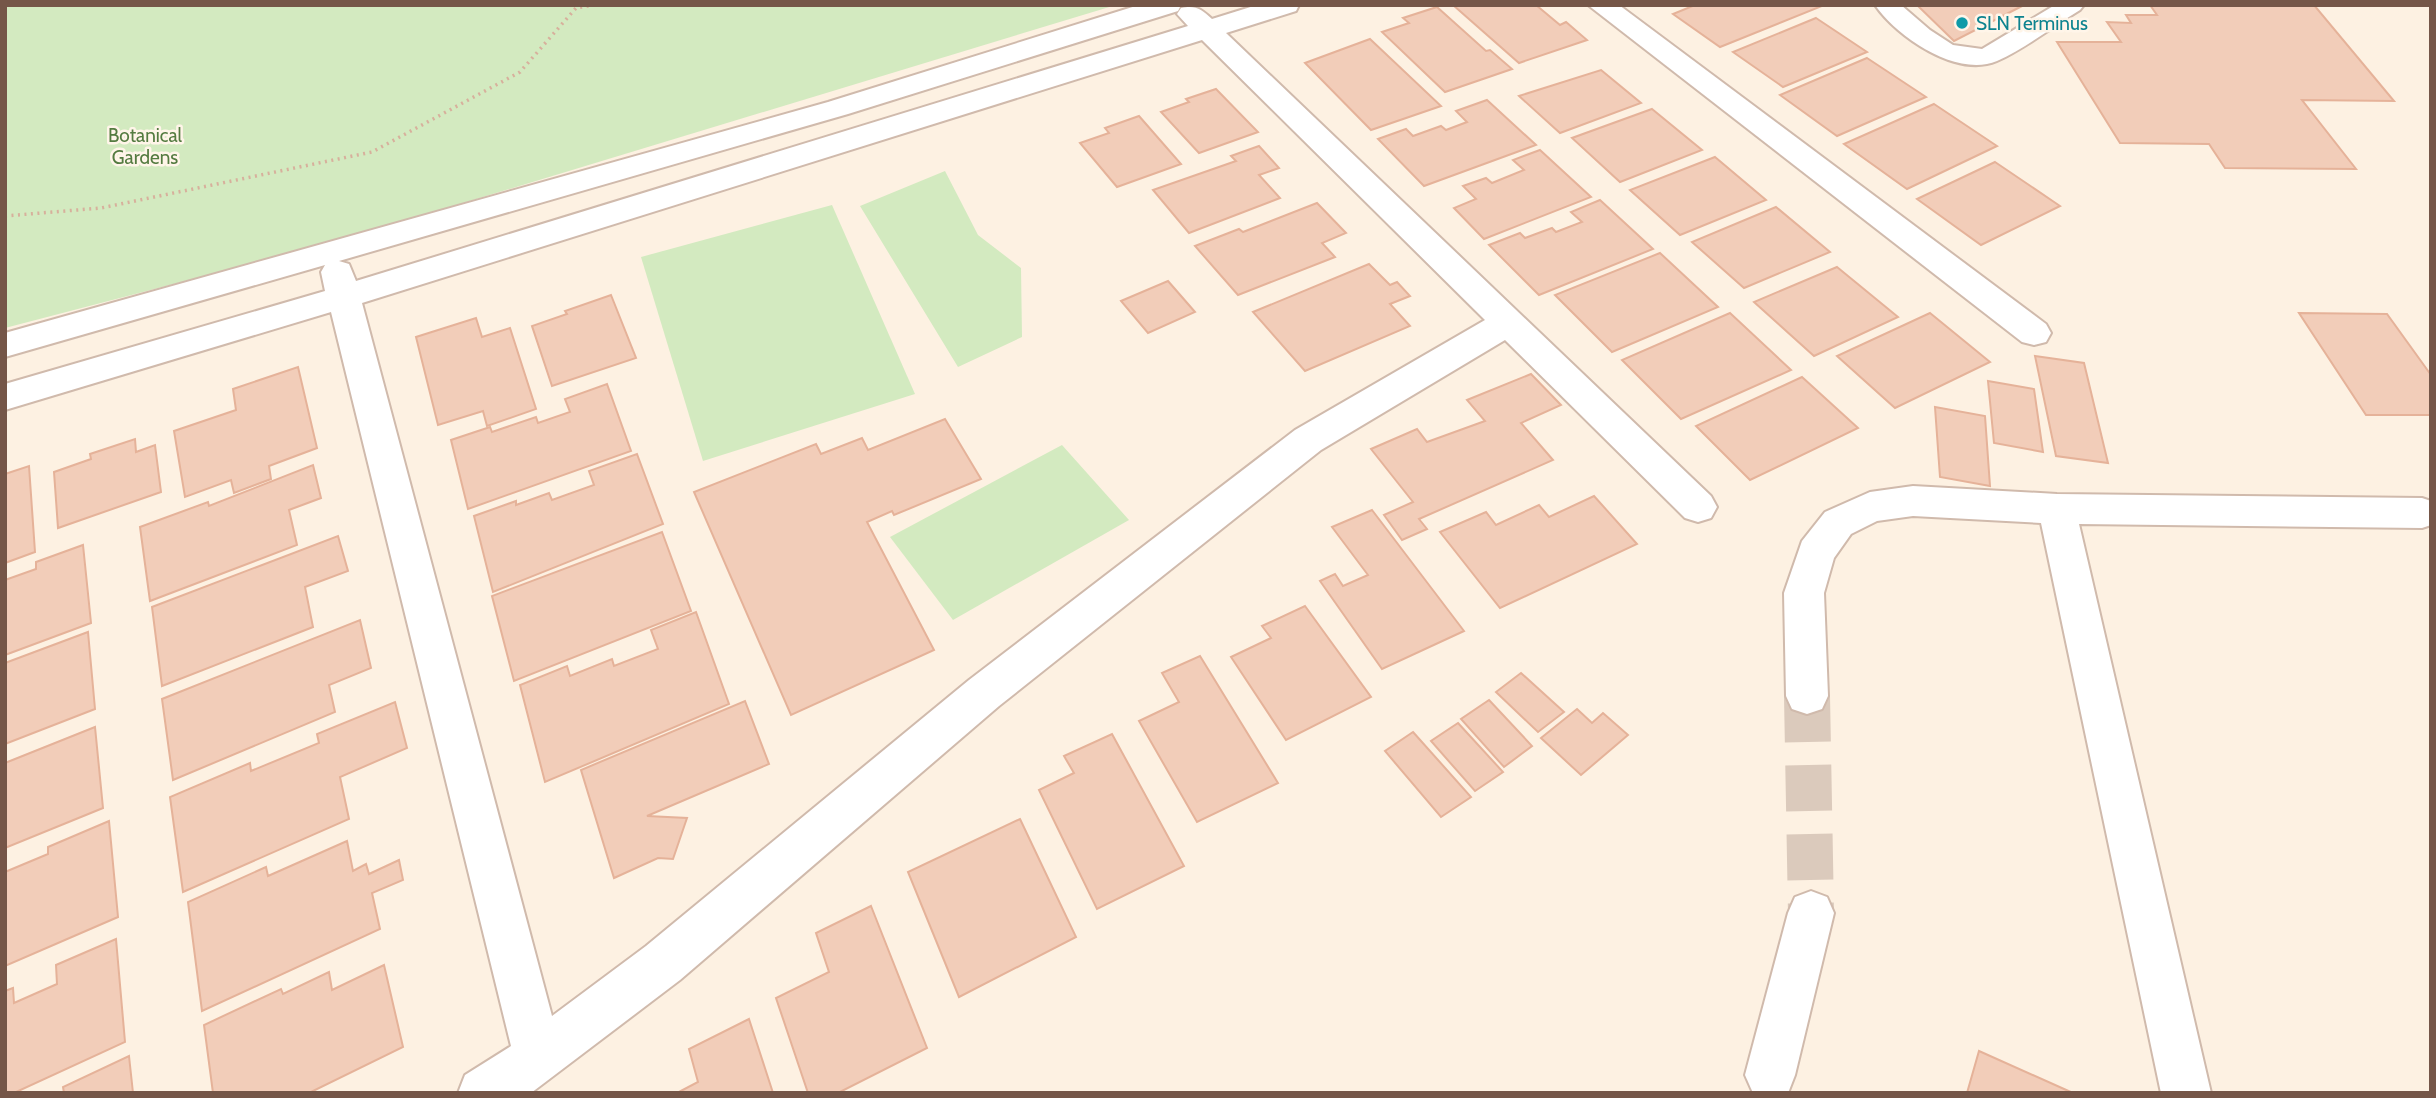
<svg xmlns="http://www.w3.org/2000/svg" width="2436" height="1098" font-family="Cabin,sans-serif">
  <rect width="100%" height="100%" fill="#fdf1e2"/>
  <g fill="#d3eac0">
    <path d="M5 5H1116L338 241 5 328Z"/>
    <path d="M945 171 978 235 1021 268 1022 337 958 367 860 206Z"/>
    <path d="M832 205 915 394 703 461 641 257Z"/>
    <path d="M1062 445 1129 520 953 620 890 537Z"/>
  </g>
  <g fill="#f2cdb9" stroke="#e5b299" stroke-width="2">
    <path d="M1453 5H1536L1560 25 1566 22 1587 40 1519 63Z"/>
    <path d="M1695 5H1820L1822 6 1720 47 1673 14Z"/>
    <path d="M1917 5H2024L1954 41Z"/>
    <path d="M2150 5H2314L2394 101 2302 100 2356 169 2225 168 2209 144 2120 143 2057 42H2121L2107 22 2131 23 2126 15H2157Z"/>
    <path d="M1437 7 1486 51 1490 50 1512 69 1445 92 1382 32 1409 23 1403 18Z"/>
    <path d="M1816 18 1867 52 1783 87 1733 52Z"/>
    <path d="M1370 39 1441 106 1371 130 1305 63Z"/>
    <path d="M1867 58 1926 97 1837 136 1780 95Z"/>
    <path d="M1601 70 1641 103 1560 133 1519 96Z"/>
    <path d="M1216 89 1258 132 1199 153 1161 112 1189 102 1186 99Z"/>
    <path d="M1487 100 1536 145 1424 186 1378 139 1406 129 1413 136 1441 126 1446 130 1467 122 1456 111Z"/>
    <path d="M1934 104 1997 146 1907 189 1844 144Z"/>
    <path d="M1652 109 1702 150 1620 182 1572 138Z"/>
    <path d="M1139 116 1181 164 1117 187 1080 143 1109 133 1105 128Z"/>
    <path d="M1259 146 1279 168 1259 175 1280 198 1189 233 1153 190 1236 161 1231 156Z"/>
    <path d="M1540 150 1591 197 1484 239 1454 208 1476 199 1463 186 1486 178 1492 183 1524 170 1513 160Z"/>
    <path d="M1715 157 1766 200 1680 235 1630 190Z"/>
    <path d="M1995 162 2060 206 1981 245 1917 199Z"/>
    <path d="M1600 200 1653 249 1539 295 1489 245 1520 233 1525 238 1552 228 1556 232 1582 222 1571 212Z"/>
    <path d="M1317 203 1346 233 1322 243 1335 257 1238 295 1195 246 1239 229 1243 232Z"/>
    <path d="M1776 207 1830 252 1744 288 1692 242Z"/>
    <path d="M1660 253 1718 307 1612 352 1555 295Z"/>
    <path d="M1369 264 1390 285 1397 282 1410 296 1390 304 1410 326 1305 371 1253 312Z"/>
    <path d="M1837 267 1898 317 1814 356 1754 302Z"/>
    <path d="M1168 281 1195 312 1148 333 1121 301Z"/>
    <path d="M611 295 636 358 552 386 532 326 567 314 565 311Z"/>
    <path d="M1730 313 1791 370 1681 419 1622 360Z"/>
    <path d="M1930 313 1990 362 1895 408 1837 356Z"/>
    <path d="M2299 313 2387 314 2431 375V415H2366Z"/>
    <path d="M476 318 482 337 510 328 536 409 487 426 483 411 438 425 416 337Z"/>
    <path d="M2035 356 2084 363 2108 463 2056 456Z"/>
    <path d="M298 367 317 448 269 466 271 479 234 493 231 480 185 497 174 431 236 410 233 389Z"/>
    <path d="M1531 374 1561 405 1521 423 1553 460 1419 519 1427 529 1402 540 1384 515 1413 502 1371 449 1417 429 1427 442 1485 421 1467 400Z"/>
    <path d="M1802 377 1858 428 1750 480 1696 426Z"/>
    <path d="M1988 381 2034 389 2043 452 1994 443Z"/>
    <path d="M607 384 631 451 468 509 451 440 490 427 492 432 536 417 538 423 570 412 565 399Z"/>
    <path d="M1935 407 1985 416 1990 486 1940 477Z"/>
    <path d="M945 419 981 479 894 515 892 511 867 522 934 650 791 715 694 492 816 444 821 454 862 438 868 450Z"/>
    <path d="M135 439 136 452 155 445 161 492 58 528 54 472 91 459 90 454Z"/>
    <path d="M637 454 663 524 493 592 474 516 516 501V505L549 493 552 500 594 485 589 471Z"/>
    <path d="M313 465 321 498 289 510 297 545 150 601 140 527 208 502 209 506Z"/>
    <path d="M29 466 35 552 5 563V474Z"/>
    <path d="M1594 496 1637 544 1500 608 1440 532 1486 512 1496 525 1539 505 1549 517Z"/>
    <path d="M1372 510 1464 631 1382 669 1320 581 1335 574 1343 586 1368 575 1332 527Z"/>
    <path d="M662 532 691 611 514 681 492 596Z"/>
    <path d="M338 536 348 571 305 587 313 627 162 686 152 607Z"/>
    <path d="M83 545 91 623 5 655V580L36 569V562Z"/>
    <path d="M1305 606 1371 697 1286 740 1231 657 1271 638 1262 626Z"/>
    <path d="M696 612 729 704 545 782 520 685 567 666 570 676 612 659 614 666 658 649 651 630Z"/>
    <path d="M360 620 371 668 329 685 335 712 173 780 162 699Z"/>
    <path d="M88 632 95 709 5 744V663Z"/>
    <path d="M1200 656 1278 783 1197 822 1139 721 1179 702 1162 673Z"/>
    <path d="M1521 673 1564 712 1538 732 1496 692Z"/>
    <path d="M1489 700 1532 746 1504 767 1461 719Z"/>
    <path d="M745 701 769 764 647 816 687 818 673 859 658 858 614 878 581 770Z"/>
    <path d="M395 702 407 748 340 777 349 819 183 892 170 797 250 763 251 771 319 743 317 734Z"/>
    <path d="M1577 709 1592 723 1603 713 1628 735 1581 775 1541 738Z"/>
    <path d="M1458 723 1503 772 1475 791 1431 741Z"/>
    <path d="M95 727 103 808 5 848V763Z"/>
    <path d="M1413 732 1471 797 1441 817 1385 751Z"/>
    <path d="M1112 734 1184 866 1097 909 1039 790 1074 773 1064 756Z"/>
    <path d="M1020 819 1076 937 959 997 908 872Z"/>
    <path d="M109 821 118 917 5 966V872L48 854V847Z"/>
    <path d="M347 841 353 871 366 864 369 874 399 860 403 880 372 893 380 929 202 1011 188 902 266 867 268 876Z"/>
    <path d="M871 906 927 1048 838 1093H808L776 998 829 972 816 933Z"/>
    <path d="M116 939 125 1042 14 1093H5V991L13 988 14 1003 57 984 56 965Z"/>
    <path d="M384 965 403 1047 309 1093H213L204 1025 281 989 283 994 329 972 332 990Z"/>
    <path d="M749 1019 773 1093H677L698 1082 689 1049Z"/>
    <path d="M1979 1051 2073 1093H1967Z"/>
    <path d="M129 1056 133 1093H64L63 1087Z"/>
  </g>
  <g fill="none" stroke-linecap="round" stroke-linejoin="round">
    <path stroke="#dbcabc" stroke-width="46" stroke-dasharray="46 23" stroke-linecap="butt" d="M1807 696 1811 913"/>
    <g stroke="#d0baac" stroke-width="4">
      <path id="service" d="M1875 5H1901L1930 30 1953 45 1982 49 2055 5H2084L2080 10C2054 26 2024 49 1997 61 1957 78 1897 37 1875 5Z"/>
    </g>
    <g stroke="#d0baac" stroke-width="4">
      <g id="minor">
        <path d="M1139 5H1181L1178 11 848 114 339 261 349 264 356 281 1188 26 1177 14 1181 8C1196 5 1201 9 1212 19L1257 5H1299L1296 11 1226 33 1711 496 1717 507 1711 518 1698 522 1685 518 1505 340 1321 450 999 706 680 980 531 1093H458L465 1075 511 1046 331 312 5 410V384L325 291 321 272 325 265 5 357V333L828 102ZM1202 40 1485 320 1295 430 969 680 646 946 552 1016 362 303Z"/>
        <path d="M1588 5H1619L2046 324 2051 333 2046 342 2034 345 2022 342Z"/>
        <path d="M1913 486 2057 494 2422 498 2431 501V525L2422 528 2079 524 2211 1093H2161L2041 523 1913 516 1877 521 1851 534 1834 558 1824 593 1828 696 1822 709 1807 714 1792 709 1786 696 1784 593 1802 541 1825 512 1870 492Z"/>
        <path d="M1811 891 1827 897 1834 913 1795 1075 1788 1093H1753L1745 1075 1788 913 1795 897Z"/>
      </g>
    </g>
    <path stroke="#d7b09c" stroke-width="3.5" stroke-dasharray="2 4.5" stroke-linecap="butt" d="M5 216 101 208 372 152 520 72 576 8 594 5"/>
    <use href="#service" fill="#fff" fill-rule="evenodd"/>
    <use href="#minor" fill="#fff" fill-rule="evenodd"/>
  </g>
  <circle fill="#0f9aa8" stroke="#fff5e9" stroke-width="2.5" cx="1962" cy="23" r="7"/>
  <g text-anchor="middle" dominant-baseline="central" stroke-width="5" stroke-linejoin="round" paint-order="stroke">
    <g font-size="19" fill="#0d838f" stroke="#fff5e9" text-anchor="start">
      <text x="1976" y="23">SLN Terminus</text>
    </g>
    <g font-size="19" fill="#547b40" stroke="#fff5e9">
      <text x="145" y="135">Botanical<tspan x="145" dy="22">Gardens</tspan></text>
    </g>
  </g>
  <rect width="2436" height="1098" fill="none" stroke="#755648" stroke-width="14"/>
</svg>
